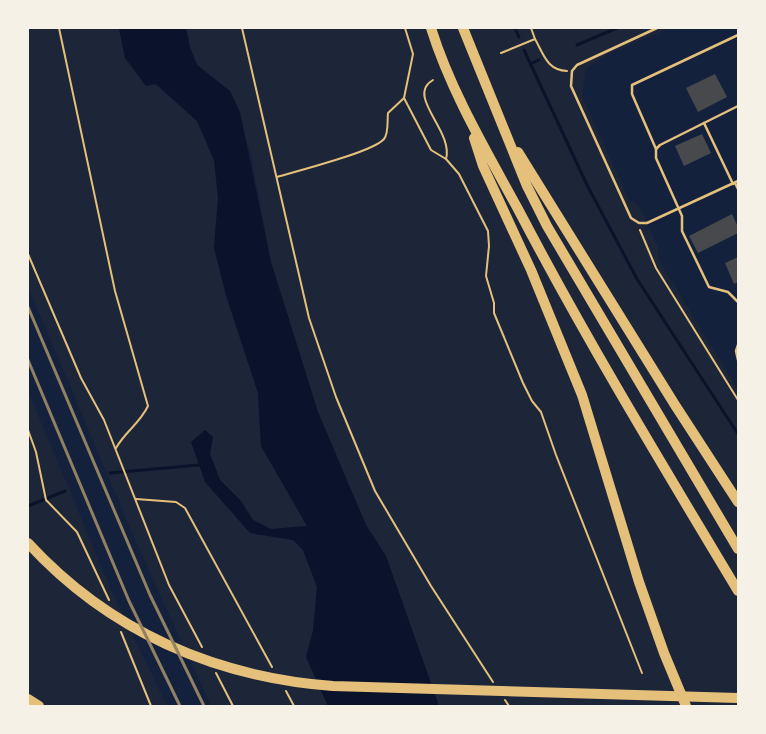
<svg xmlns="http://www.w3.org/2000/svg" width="766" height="734" font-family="Helvetica,sans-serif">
  <rect width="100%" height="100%" fill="#14213d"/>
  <g fill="#1d2539">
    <path d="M28 28H119L125 58 197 121 214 160 218 198 214 248 226 296 258 393 261 446 307 526 271 529 253 520 241 501 220 480 210 454 191 442 235 514 250 533 293 540 303 550 317 587 313 631 306 657 328 706H211L136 542 28 287Z"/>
    <path d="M186 28H670L608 54 586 69 582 96 629 200 638 204 658 247V259L738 390V706H439L386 556 366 525 318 412 271 262 251 154 230 91 197 65 190 47Z"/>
    <path d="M28 391 112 592 167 706H28Z"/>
  </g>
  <path fill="#0b132b" d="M119 28H186L190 47 197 65 230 91 240 112 271 262 318 412 366 525 386 556 439 706H328L306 657 313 631 317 587 303 550 293 540 250 533 205 482 191 442 205 430 213 437 210 454 220 480 241 501 253 520 271 529 307 526 261 446 258 393 226 295 214 248 218 198 214 160 197 121 156 84 146 86 125 58Z"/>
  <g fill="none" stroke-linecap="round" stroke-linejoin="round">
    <g stroke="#0b132b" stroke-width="3">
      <path d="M515 28 519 37"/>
      <path d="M577 45 617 28"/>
      <path d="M524 50 587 185 637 279 738 434"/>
      <path d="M530 64 539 60"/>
      <path d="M110 473 199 465"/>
      <path d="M28 506 65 491"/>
    </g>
  </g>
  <g fill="#48494c">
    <path d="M715 74 727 97 698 112 686 88Z"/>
    <path d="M702 134 711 153 684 166 675 146Z"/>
    <path d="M732 214 738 227V233L698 253 689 236Z"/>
    <path d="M738 257V282L734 284 725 263Z"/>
  </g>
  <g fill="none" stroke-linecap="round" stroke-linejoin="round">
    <g stroke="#e5c07b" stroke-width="2">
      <path d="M59 28 115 291 148 406C140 423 125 432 116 448"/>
      <path d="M242 28 309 318 336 397 375 491 431 586 493 682"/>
      <path d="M405 28 413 54 404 98 431 150 446 159 459 174 488 231 489 246 486 276 494 303V313L523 383 532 401 541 412 556 455 642 673"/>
      <path d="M531 28 535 39"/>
      <path d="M501 53 535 39C544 55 547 70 567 71"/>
      <path d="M433 80C405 96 454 131 446 159"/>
      <path d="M277 177C297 171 373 152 384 139 389 133 387 121 388 113L404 98"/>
      <path d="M640 230 656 268 738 400"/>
      <path d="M28 254 81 378 104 420 169 585 202 647"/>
      <path d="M28 430 36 452 46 500 77 532 109 600"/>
      <path d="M136 499 176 502 185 508 272 667"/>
      <path d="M121 632 151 706"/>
      <path d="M216 673 233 706"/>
      <path d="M286 691 294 706"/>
      <path d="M505 700 509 706"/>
    </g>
    <g stroke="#e5c07b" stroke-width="2.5">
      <path d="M657 28 577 65 572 71 571 86 631 218 639 223H647L738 181"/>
      <path d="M738 35 632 85V94L656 149 660 145 738 106"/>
      <path d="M704 123 733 184"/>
      <path d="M656 149V158L682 216V231L709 287 728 292 738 302"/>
      <path d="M735 183 738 189"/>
      <path d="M738 345 736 351 738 360"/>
    </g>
    <g stroke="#e5c07b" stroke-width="10">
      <path d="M431 28C451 92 487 152 519 211 587 341 663 466 738 591"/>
      <path d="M463 28 527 186 547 226 738 549"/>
      <path d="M474 138 483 166 531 270 582 395 639 582 664 653 686 706"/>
      <path d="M518 152 675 405 738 502"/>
      <path d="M28 543C109 631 214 677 333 686L738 698"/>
      <path d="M28 699 39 706"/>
    </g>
    <g stroke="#918062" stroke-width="3">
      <path d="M28 307 150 595 204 706"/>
      <path d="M28 360 129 601 180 706"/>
    </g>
  </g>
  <rect width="766" height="734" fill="none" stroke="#f6f1e7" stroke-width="58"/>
</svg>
